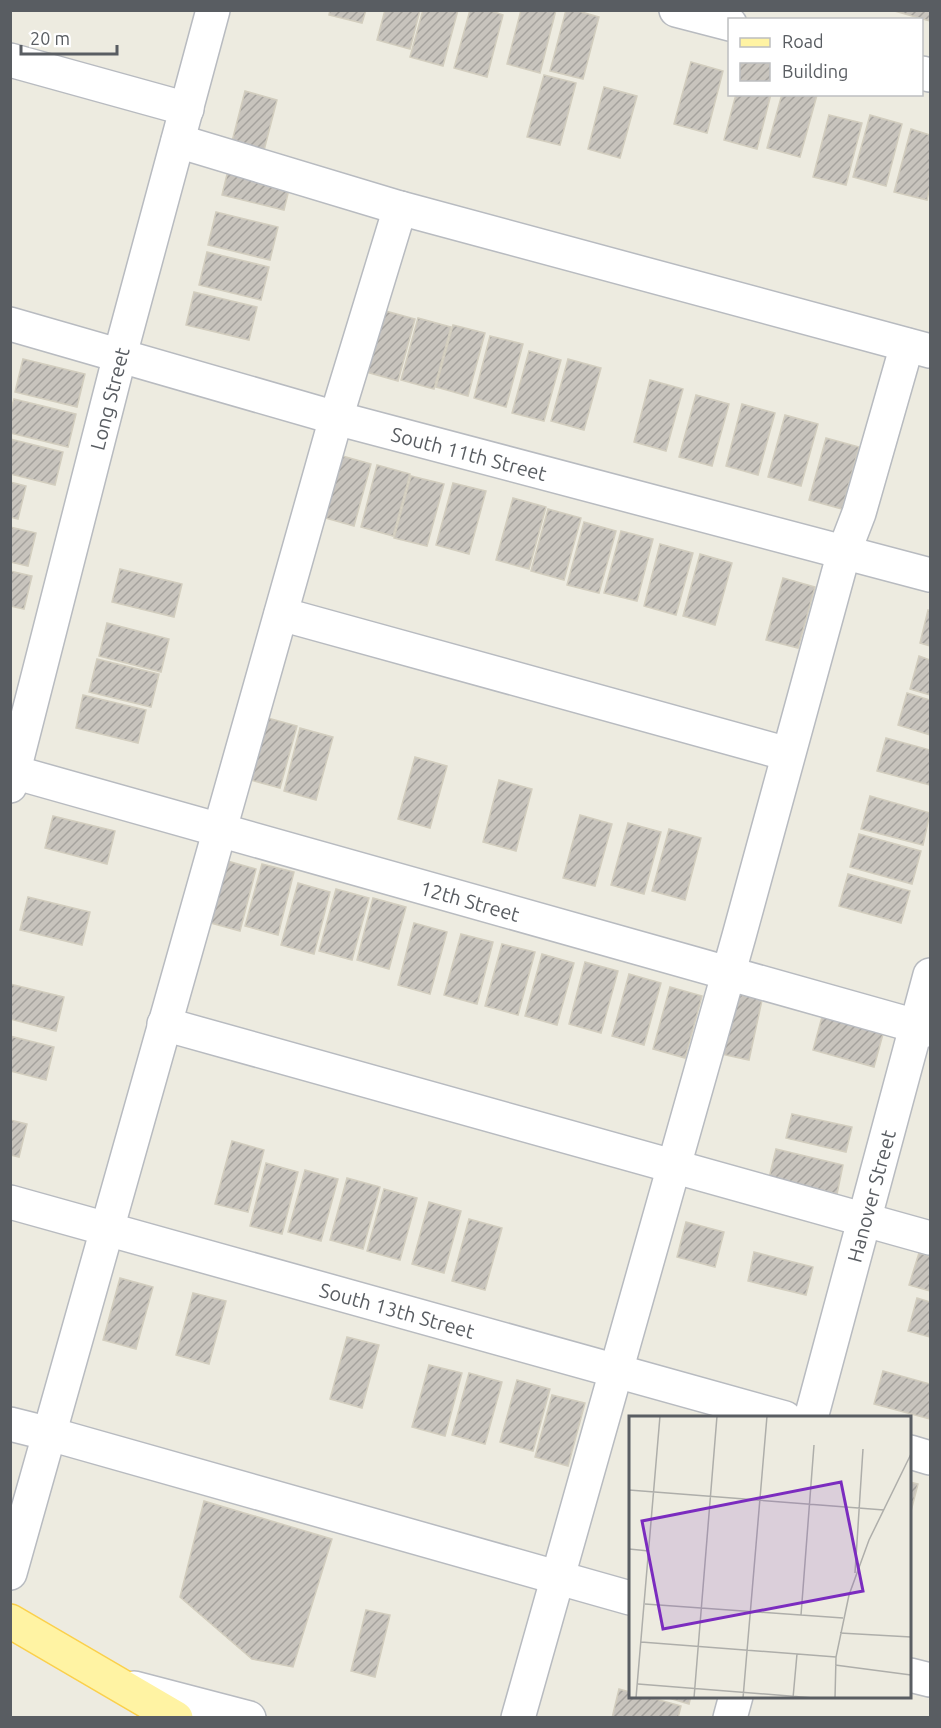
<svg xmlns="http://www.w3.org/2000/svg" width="941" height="1728" font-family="Ubuntu,sans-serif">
  <defs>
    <pattern id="building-hatch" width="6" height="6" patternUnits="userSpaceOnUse" patternTransform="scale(1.5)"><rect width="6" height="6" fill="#c8c4bd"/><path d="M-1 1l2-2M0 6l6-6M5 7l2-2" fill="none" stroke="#a5a29d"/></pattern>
  </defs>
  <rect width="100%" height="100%" fill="#edebe0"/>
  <g fill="url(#building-hatch)" stroke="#d2cdbe" stroke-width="1.5">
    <path d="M330 10H366L362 23 329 15Z"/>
    <path d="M385 10H420L410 49 377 40Z"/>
    <path d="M423 10H458L443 66 410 57Z"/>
    <path d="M470 10H489L503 15 487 77 454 68Z"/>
    <path d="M521 10H556L540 73 507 64Z"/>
    <path d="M566 10H575L599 17 583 79 550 71Z"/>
    <path d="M891 10H930V21Z"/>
    <path d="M691 62 723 71 707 133 674 124Z"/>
    <path d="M544 75 576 83 560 145 527 137Z"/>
    <path d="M604 87 637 96 620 158 588 149Z"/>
    <path d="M245 91 277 100 261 162 229 153Z"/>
    <path d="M736 94H771L757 149 724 140Z"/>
    <path d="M782 94 817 95 800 157 767 148Z"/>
    <path d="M829 115 862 123 846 185 813 177Z"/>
    <path d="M870 115 902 124 886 186 853 177Z"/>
    <path d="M911 129 930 135V186L927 200 894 192Z"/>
    <path d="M230 162 292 177 284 210 222 195Z"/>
    <path d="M216 212 278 227 270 260 208 245Z"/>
    <path d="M207 252 269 267 261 300 199 285Z"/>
    <path d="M194 292 257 307 249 340 186 325Z"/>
    <path d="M382 310 415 319 398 381 366 372Z"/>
    <path d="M418 318 451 327 434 389 401 380Z"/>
    <path d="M453 325 485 333 468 396 436 387Z"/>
    <path d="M490 336 523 344 506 407 474 398Z"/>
    <path d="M529 351 561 360 544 421 512 413Z"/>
    <path d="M23 359 85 374 77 407 15 392Z"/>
    <path d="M568 359 601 368 584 430 551 421Z"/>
    <path d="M650 380 683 389 666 451 634 442Z"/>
    <path d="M696 395 729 404 712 466 679 457Z"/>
    <path d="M14 399 76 414 68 447 10 433V412Z"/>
    <path d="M742 404 775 413 758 475 726 466Z"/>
    <path d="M785 415 818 424 801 486 768 477Z"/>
    <path d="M826 438 859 447 842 509 809 500Z"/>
    <path d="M10 439 63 452 55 485 10 474Z"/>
    <path d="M339 455 371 464 354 526 322 517Z"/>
    <path d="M377 465 410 474 393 536 361 527Z"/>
    <path d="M411 476 444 484 427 546 394 538Z"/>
    <path d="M10 482 26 486 18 519 10 517Z"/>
    <path d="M453 483 486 491 469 554 436 545Z"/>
    <path d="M513 498 546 507 529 569 496 560Z"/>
    <path d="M548 509 581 518 564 580 531 571Z"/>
    <path d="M584 522 616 531 599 593 567 585Z"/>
    <path d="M10 527 36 533 28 566 10 562Z"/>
    <path d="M621 531 653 539 637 601 604 593Z"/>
    <path d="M660 544 693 553 676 615 644 606Z"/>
    <path d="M700 554 732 563 715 625 683 616Z"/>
    <path d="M120 569 182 584 174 617 112 602Z"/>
    <path d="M10 571 32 576 24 609 10 606Z"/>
    <path d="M783 578 815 587 798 648 766 640Z"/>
    <path d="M928 610 930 611V646L920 643Z"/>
    <path d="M107 623 169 639 161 672 99 656Z"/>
    <path d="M919 656 930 660V695L910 689Z"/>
    <path d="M97 659 159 674 151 707 89 692Z"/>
    <path d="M907 693 930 700V735L898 725Z"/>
    <path d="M83 695 146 710 138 743 76 728Z"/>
    <path d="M264 717 297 726 280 788 247 779Z"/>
    <path d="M300 728 333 737 316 800 284 791Z"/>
    <path d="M886 738 930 750V785L877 771Z"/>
    <path d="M415 757 447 766 430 828 398 819Z"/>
    <path d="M499 780 532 789 516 851 483 842Z"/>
    <path d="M870 796 930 813 923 845 861 829Z"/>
    <path d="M580 815 612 824 595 886 563 878Z"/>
    <path d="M53 816 115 831 107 864 45 848Z"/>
    <path d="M628 823 661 832 644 894 611 885Z"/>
    <path d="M669 829 701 838 685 900 652 891Z"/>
    <path d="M859 834 921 851 912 884 850 867Z"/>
    <path d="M224 860 256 869 240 931 207 922Z"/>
    <path d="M262 864 294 872 278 935 245 926Z"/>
    <path d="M848 874 910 891 901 923 839 906Z"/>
    <path d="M298 883 330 892 314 954 281 945Z"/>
    <path d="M336 889 369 898 352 960 319 951Z"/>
    <path d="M28 897 90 912 82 945 20 930Z"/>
    <path d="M373 898 406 907 389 969 357 960Z"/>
    <path d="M414 923 447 932 430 994 398 985Z"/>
    <path d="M461 934 493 942 477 1004 444 995Z"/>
    <path d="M502 944 535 952 518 1015 485 1006Z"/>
    <path d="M542 954 574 963 557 1025 525 1016Z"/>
    <path d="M585 962 618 971 601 1033 569 1024Z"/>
    <path d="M629 974 661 983 644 1045 612 1036Z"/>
    <path d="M10 984 64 997 56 1031 10 1019Z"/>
    <path d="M736 985 764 991 749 1060 721 1054Z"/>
    <path d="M670 987 702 996 685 1058 653 1049Z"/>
    <path d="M822 1017 883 1034 874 1067 813 1050Z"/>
    <path d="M10 1036 54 1047 46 1080 10 1071Z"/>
    <path d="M792 1114 852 1127 846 1152 786 1138Z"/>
    <path d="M10 1120 27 1124 19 1157 10 1155Z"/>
    <path d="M232 1141 264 1150 248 1212 215 1204Z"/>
    <path d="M776 1149 843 1165 837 1194 769 1178Z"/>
    <path d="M266 1163 298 1172 282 1234 250 1226Z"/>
    <path d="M305 1170 338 1179 321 1241 288 1232Z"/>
    <path d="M347 1178 380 1187 363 1249 330 1240Z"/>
    <path d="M384 1189 417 1198 400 1260 367 1251Z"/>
    <path d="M429 1202 461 1211 444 1273 412 1264Z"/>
    <path d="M469 1219 502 1228 485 1290 452 1281Z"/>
    <path d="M686 1222 724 1232 715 1267 677 1257Z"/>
    <path d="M754 1252 813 1267 806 1295 748 1281Z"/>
    <path d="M919 1253 930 1256V1291L909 1285Z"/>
    <path d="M120 1278 153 1287 136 1349 103 1340Z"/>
    <path d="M193 1293 226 1301 209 1364 176 1355Z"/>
    <path d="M917 1298 930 1302V1337L908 1331Z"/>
    <path d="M347 1337 379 1345 362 1408 330 1399Z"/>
    <path d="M429 1365 462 1373 445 1436 412 1427Z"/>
    <path d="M883 1371 930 1384V1419L874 1404Z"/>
    <path d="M469 1373 502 1382 485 1444 452 1435Z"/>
    <path d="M517 1380 550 1389 533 1451 500 1442Z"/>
    <path d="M552 1395 585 1403 568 1466 535 1457Z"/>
    <path d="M910 1482 918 1484 910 1515Z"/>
    <path d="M204 1501 332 1539 293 1667 252 1659 180 1597Z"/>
    <path d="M366 1610 390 1615 375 1677 351 1671Z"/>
    <path d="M619 1689 630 1692V1696H645L681 1706 678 1718H612Z"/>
    <path d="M662 1696H691L689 1704Z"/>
  </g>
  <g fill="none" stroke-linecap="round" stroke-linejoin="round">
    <g stroke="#b8bbc0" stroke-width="36">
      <g id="minor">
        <path d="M676 10 730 24"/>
        <path d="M10 60 187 109"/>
        <path d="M922 73 930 75"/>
        <path d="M178 141 400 208 930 351"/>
        <path id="s1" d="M10 324 336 418 930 575"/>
        <path d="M281 614 788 754"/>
        <path id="s2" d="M10 771 930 1030"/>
        <path id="s3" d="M10 786 120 355 213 10"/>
        <path d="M164 1024 930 1238"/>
        <path id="s4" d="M10 1202 785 1418"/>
        <path id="s5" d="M811 1418 930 975"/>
        <path d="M10 1424 50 1434 630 1598"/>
        <path d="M910 1452 930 1458"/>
        <path d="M10 1573 336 418 400 208"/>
        <path d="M910 1675 930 1680"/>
        <path d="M134 1688 249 1718"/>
        <path d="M518 1718 739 936 844 552 859 513 907 345"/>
        <path d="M730 1718 736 1696"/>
      </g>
    </g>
    <g stroke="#fbd04b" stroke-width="36">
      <path id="major" d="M10 1621 176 1718"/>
    </g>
    <use href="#minor" stroke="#fff" stroke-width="33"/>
    <use href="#major" stroke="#fff3a3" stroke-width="33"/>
  </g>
  <g text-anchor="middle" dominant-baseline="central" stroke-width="4.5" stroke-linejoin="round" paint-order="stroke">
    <g font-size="20" fill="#595d62" stroke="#fff">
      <text stroke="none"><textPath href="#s3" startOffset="400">Long Street</textPath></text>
      <text stroke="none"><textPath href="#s1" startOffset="477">South 11th Street</textPath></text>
      <text stroke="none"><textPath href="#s2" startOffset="478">12th Street</textPath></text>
      <text stroke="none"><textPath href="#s5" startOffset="230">Hanover Street</textPath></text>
      <text stroke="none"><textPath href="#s4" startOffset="402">South 13th Street</textPath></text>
    </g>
  </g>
  <g transform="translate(629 1416)">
    <rect width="282" height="282" fill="#edebe0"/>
    <path fill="none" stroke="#aeaeaa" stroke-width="1.5" d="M0 74 255 94M0 133 20 135M226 157 234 33M16 188 214 202M172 199 185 29M211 217 282 221M12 226 207 241M206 249 282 259M9 268 185 282M7 282 31 0M65 282 88 0M114 282 138 0M164 282 168 238M206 282 207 241 220 179 240 124 282 38"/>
    <path fill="#7b2cbf" fill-opacity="0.15" stroke="#7b2cbf" stroke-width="3" d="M212 66 234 175 34 213 13 105Z"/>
    <rect width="282" height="282" fill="none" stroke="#595d62" stroke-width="3"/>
  </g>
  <rect width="941" height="1728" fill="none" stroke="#595d62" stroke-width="24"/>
  <rect x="728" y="18" width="195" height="78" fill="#ffffff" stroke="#bdbec0" stroke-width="1.5"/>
  <rect x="740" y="38" width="30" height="9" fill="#fff3a3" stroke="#bdbec0" stroke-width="1.5"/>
  <text x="782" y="48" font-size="18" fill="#595d62">Road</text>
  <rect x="740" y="63" width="30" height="18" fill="url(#building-hatch)" stroke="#bdbec0" stroke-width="1.5"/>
  <text x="782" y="78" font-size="18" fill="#595d62">Building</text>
  <path d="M21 45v9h96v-9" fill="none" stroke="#595d62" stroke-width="3"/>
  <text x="30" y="45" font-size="18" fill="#595d62" stroke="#ffffff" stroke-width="4.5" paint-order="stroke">20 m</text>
</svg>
